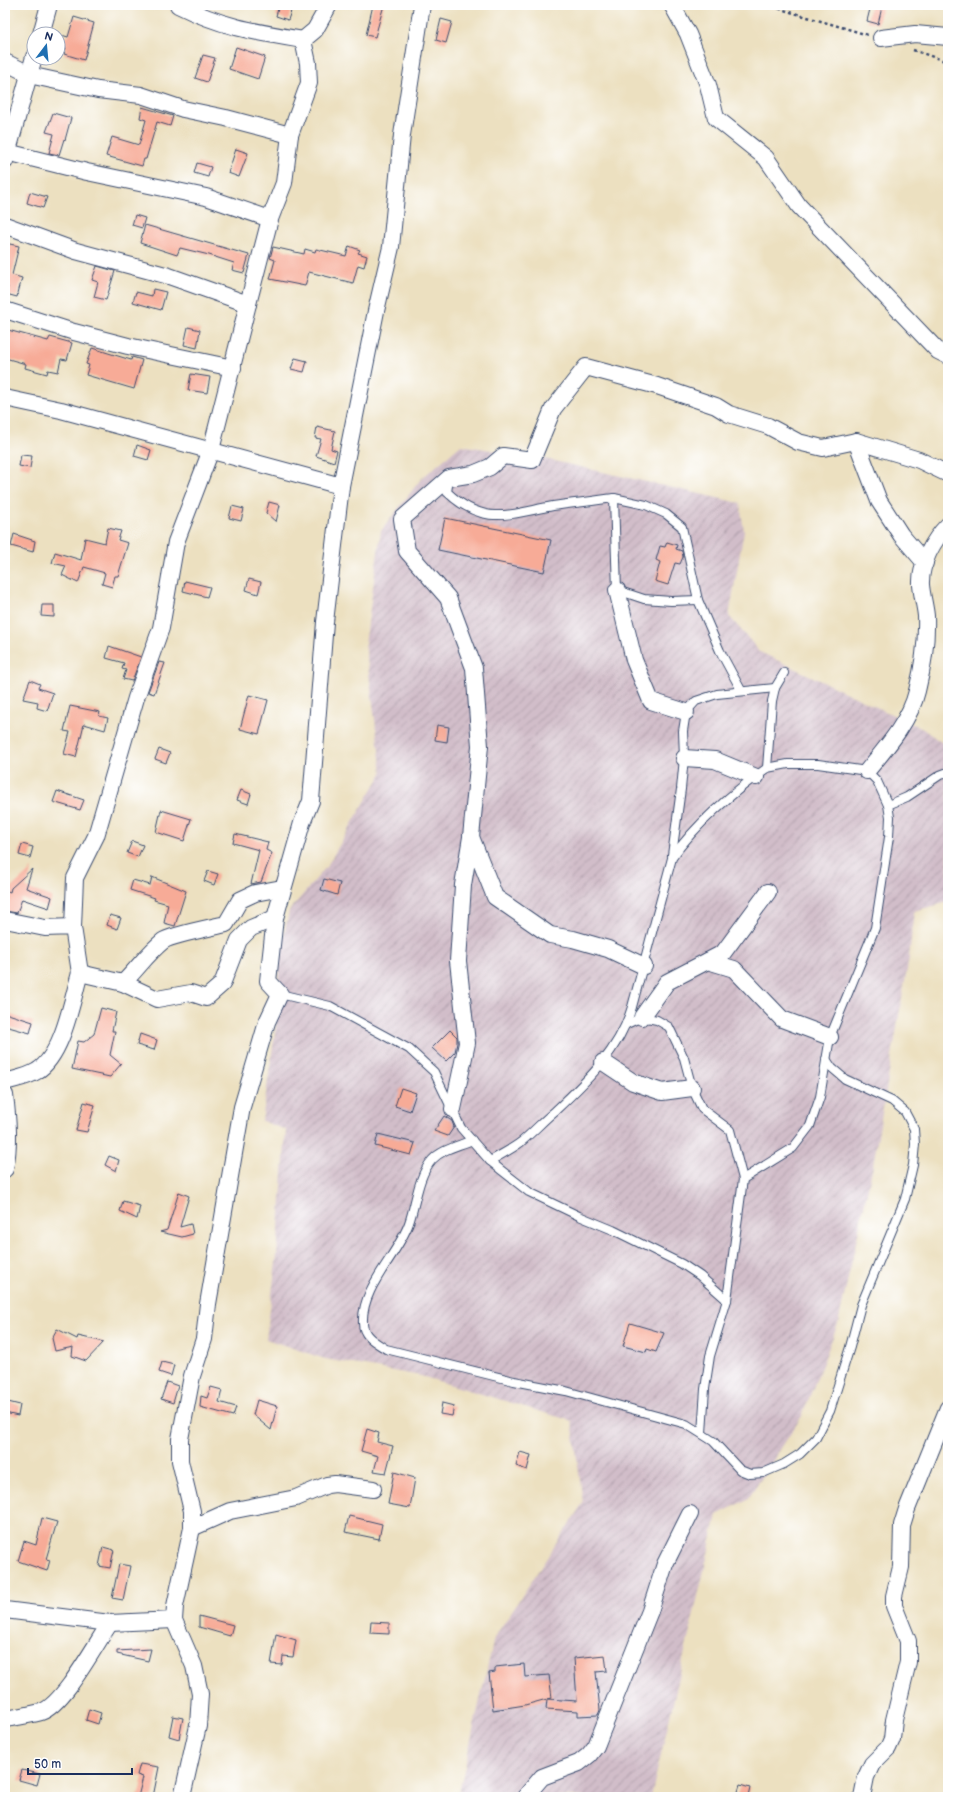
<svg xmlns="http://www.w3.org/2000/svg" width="953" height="1802" font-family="'Balsamiq Sans',sans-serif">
  <defs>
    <pattern id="industrial-furrows" width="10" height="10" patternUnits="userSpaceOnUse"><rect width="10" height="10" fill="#d1bdc9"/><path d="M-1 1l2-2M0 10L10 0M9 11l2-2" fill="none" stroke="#a99aa6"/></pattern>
  </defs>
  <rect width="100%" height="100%" fill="#fff"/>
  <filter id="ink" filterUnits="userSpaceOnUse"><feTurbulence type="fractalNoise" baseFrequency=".025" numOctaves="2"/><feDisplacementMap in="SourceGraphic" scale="8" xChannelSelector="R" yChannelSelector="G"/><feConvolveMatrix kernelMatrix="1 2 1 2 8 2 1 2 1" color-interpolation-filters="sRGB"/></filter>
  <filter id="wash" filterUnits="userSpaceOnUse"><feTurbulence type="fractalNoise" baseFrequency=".012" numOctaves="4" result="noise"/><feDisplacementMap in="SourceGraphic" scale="16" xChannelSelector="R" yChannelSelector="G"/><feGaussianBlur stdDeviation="0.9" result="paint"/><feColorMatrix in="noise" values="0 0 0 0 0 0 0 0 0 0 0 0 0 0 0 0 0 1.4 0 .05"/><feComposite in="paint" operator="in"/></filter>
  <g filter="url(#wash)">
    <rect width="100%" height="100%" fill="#ece0c0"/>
    <path fill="url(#industrial-furrows)" d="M461 445 545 459 740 503 744 531 729 616 760 652 923 729 948 747V902L914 911 909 958 873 1165 838 1324 802 1416 748 1499 717 1515 651 1797H458L494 1638 583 1503 572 1421 421 1376 325 1359 266 1339 277 1255 286 1130 262 1121 276 1026 280 955 289 911 327 866 382 773 365 644 381 531 421 479Z"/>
    <g id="blocks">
      <g fill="#f7ab97">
        <path d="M279 5 292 8 288 20 276 16Z"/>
        <path d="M373 5H384L375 37 366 35Z"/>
        <path d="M871 5 882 7 878 24 867 21Z"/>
        <path d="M74 17 94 23 84 60 64 54 66 48 58 46V34L68 37Z"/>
        <path d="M441 19 452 22 446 43 436 40Z"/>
        <path d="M236 47 265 57 258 79 229 69Z"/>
        <path d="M203 55 215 58 207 82 195 78Z"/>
        <path d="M142 107 173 116 170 126 157 122 146 159H144L142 166 106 156 112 137 139 145 146 120 140 118Z"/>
        <path d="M53 113 71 118 65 140 64 139 59 155 49 153 54 134 46 132Z"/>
        <path d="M236 149 248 153 239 177 228 173Z"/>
        <path d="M197 163 211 167 208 177 194 173Z"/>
        <path d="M30 192 47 197 43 208 27 203Z"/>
        <path d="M135 215 145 218 142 228 132 225Z"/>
        <path d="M145 225 249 255 244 273 232 270 234 263 209 255 180 248 177 255 140 243Z"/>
        <path d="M5 243 19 246 12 275 22 278 17 297 6 294 8 287 5 286Z"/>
        <path d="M349 246 360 250 358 253 367 256 364 267 358 265 353 283 309 272 305 286 270 279 275 260 270 258 273 247 304 254 305 249 315 252 316 249 346 256Z"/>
        <path d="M97 266 115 271 106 300 94 297 98 282 92 280Z"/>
        <path d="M153 289 166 292 161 310 133 302 136 292 152 296Z"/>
        <path d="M188 327 200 330 197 348 184 345Z"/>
        <path d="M8 330 48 341 50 337 72 343 67 360 61 359 58 372 48 370 47 374 25 368 26 364 5 358V341Z"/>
        <path d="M92 348 131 360 132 357 142 360 134 389 86 375 89 365 86 364Z"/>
        <path d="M295 358 307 361 304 372 291 369Z"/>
        <path d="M191 374 210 377 207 393 188 390Z"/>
        <path d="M317 427 335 431 331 449 337 451 334 462 316 456 321 439 315 438Z"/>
        <path d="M137 445 151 450 148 460 134 456Z"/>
        <path d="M21 455 32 456 30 468 19 466Z"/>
        <path d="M269 502 280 505 276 522 266 513Z"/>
        <path d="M232 506 244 509 241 521 229 518Z"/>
        <path d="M445 518 551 540 544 572 438 550Z"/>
        <path d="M108 528 121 531 118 540 128 543 118 576H115L112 587 102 584 105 573 84 567 78 583 62 575 66 566 52 563 55 552 81 560 85 538 105 543Z"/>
        <path d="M14 534 35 541 33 552 11 546Z"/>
        <path d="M667 542 677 545 676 549 682 551 683 557 680 564 675 563 668 585 655 581 660 562 656 560 660 546 665 547Z"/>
        <path d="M249 579 261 582 258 594 246 590Z"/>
        <path d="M185 581 210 587 207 597 183 591Z"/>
        <path d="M42 605H54V617L41 616Z"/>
        <path d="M109 646 141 657 132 681 123 679 126 670 122 669 124 663 106 658Z"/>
        <path d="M159 662 165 663 154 694 148 692Z"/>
        <path d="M30 680 40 684 38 688 53 693 47 711 37 708 38 702 23 699Z"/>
        <path d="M249 695 268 700 259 734 240 729Z"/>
        <path d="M70 706 100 712 99 716 108 718 105 730 84 724 76 757 64 754 70 732 64 731Z"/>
        <path d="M437 725 449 727 447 742 435 740Z"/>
        <path d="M159 749 170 753 166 763 155 759Z"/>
        <path d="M241 790 251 794 248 804 237 800Z"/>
        <path d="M57 791 84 800 80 810 53 802Z"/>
        <path d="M161 810 191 819 184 841 156 832Z"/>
        <path d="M235 834 268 842 266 850 272 853 261 882 251 884 259 850 233 843Z"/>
        <path d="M132 841 143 845 138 857 127 853Z"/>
        <path d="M22 844 33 847 30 858 19 855Z"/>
        <path d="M32 869 26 888 52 897 49 908 22 899 17 913 5 911V890L10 892 11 888Z"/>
        <path d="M208 871 218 874 214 885 204 881Z"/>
        <path d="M152 877 186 891 175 926 164 923 168 904 154 900 155 898 130 890 133 880 150 885Z"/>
        <path d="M324 879 340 883 337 895 321 890Z"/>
        <path d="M110 915 121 918 117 929 107 925Z"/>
        <path d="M101 1008 116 1012 112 1031H115L110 1055 121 1064 110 1077 72 1069 78 1041 84 1042 94 1034Z"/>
        <path d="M5 1013 33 1022 30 1033 5 1026Z"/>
        <path d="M450 1030 457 1037V1043L455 1052 446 1061 432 1048Z"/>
        <path d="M140 1034 157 1040 154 1050 137 1045Z"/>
        <path d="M401 1088 416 1093 410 1111 395 1106Z"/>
        <path d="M84 1102 95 1105 87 1132 76 1130Z"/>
        <path d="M444 1116 452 1121 454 1127 448 1136 434 1131Z"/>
        <path d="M378 1134 415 1143 411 1155 375 1146Z"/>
        <path d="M109 1156 119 1160 116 1171 105 1165Z"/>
        <path d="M179 1192 189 1196 180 1227 191 1224 193 1234 182 1237 160 1232 167 1230Z"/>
        <path d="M123 1201 140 1206 137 1219 120 1211Z"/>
        <path d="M630 1323 664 1333 656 1352 647 1349 646 1352 623 1346Z"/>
        <path d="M57 1329 77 1339 78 1336 104 1342 86 1361 72 1356 73 1347 55 1351 52 1338Z"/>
        <path d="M162 1362 174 1365 171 1376 159 1372Z"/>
        <path d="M167 1382 178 1386 173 1403 161 1399Z"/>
        <path d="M211 1387 222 1390 219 1402 236 1407 233 1416 200 1407 201 1396 207 1398Z"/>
        <path d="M257 1400 277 1406 271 1430 253 1415Z"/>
        <path d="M8 1402 20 1405 18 1416 5 1413Z"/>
        <path d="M442 1403 454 1406 452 1416 440 1414Z"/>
        <path d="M367 1429 379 1433 377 1442 393 1446 386 1473 374 1471 378 1456 361 1451Z"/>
        <path d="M520 1452 531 1455 527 1470 516 1466Z"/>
        <path d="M394 1472 415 1478 410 1508 388 1504Z"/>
        <path d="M349 1516 382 1524 379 1539 345 1532Z"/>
        <path d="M42 1518 57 1522 46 1559 50 1560 47 1571 18 1561 24 1541 36 1545Z"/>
        <path d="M103 1547 114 1550 110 1568 99 1566Z"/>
        <path d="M119 1564 130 1566 123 1600 112 1598Z"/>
        <path d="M199 1616 233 1625 230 1636 199 1627Z"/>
        <path d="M371 1622 389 1623V1634L370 1633Z"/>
        <path d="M276 1634 296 1640 293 1657 283 1656 282 1665 271 1664Z"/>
        <path d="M151 1649 148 1661 117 1654V1651Z"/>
        <path d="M605 1655 607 1671 596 1672 600 1710 598 1715 578 1716V1711L546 1709 547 1699 525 1705 493 1710 489 1673 495 1672V1667L524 1664 525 1677 549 1675 552 1698 548 1699 577 1701 574 1658Z"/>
        <path d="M89 1709 101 1713 98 1724 86 1720Z"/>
        <path d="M173 1716 183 1718 179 1739 169 1736Z"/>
        <path d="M140 1764 159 1767 153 1797H138L143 1777 137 1775Z"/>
        <path d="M22 1770 40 1774 37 1785 19 1780Z"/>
        <path d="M740 1785 750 1788 748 1797 737 1795Z"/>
      </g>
    </g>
  </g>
  <g filter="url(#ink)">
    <use href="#blocks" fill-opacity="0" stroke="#3a4a6d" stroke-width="1"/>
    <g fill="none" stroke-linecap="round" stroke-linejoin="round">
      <g stroke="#3a4a6d" stroke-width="10">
        <g id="lane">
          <path d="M449 479 447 492C484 527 509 514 553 506 574 503 594 501 614 498L617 590 644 599 671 601 698 600"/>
          <path d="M614 498 646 505 666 514 682 527 698 600 720 651 741 690"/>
          <path d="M888 805 907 797 940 775 948 772"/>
          <path d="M672 855 681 789 684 758 683 731 686 712 696 701 717 694 775 688"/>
          <path d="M280 994 330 1006 409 1049 434 1072 461 1128 490 1161 501 1170 529 1192 579 1216 613 1230 682 1264 700 1276 727 1300"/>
          <path d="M627 1024 642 1017 657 1020 669 1027 684 1058 692 1088 702 1109 730 1130 743 1179 727 1300 710 1356 705 1389 702 1433"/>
          <path d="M472 1140C459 1146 442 1149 432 1160 418 1176 416 1203 409 1223 398 1255 361 1287 363 1323 363 1337 377 1343 386 1349L514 1381 566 1391 686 1424 713 1441 740 1470 750 1474 763 1473 784 1464 800 1454 816 1438 830 1411 850 1347 861 1305 905 1199 913 1165 915 1144 914 1129 905 1112 892 1101 845 1079 832 1068 826 1059"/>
          <path d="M490 1161C500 1155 512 1149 521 1142 533 1132 543 1121 555 1111 588 1080 619 1051 632 1007L672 858C694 826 734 791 767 768L772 701 775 688 784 673"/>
          <path d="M743 1179 793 1148 810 1126 820 1097 830 1037 875 928 889 837 890 817 888 805 877 781 867 771 818 764H788L767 768"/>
        </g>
      </g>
      <g stroke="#3a4a6d" stroke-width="18">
        <g id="street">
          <path d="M178 5C222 27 255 32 303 40"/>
          <path d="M672 5 688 34 708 85 716 118 766 158 799 206 938 351 948 356"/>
          <path d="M41 34 49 5"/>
          <path d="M881 38 915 34 948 37"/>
          <path d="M5 62 29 74"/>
          <path d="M29 75 98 90 141 95 183 109 226 118 290 135"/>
          <path d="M7 152 87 172 206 197 270 219"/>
          <path d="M5 161 34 57"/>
          <path d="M5 225 76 251 169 276 248 304 270 219 284 183 290 135 309 83 308 63 303 40 315 30 329 5"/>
          <path d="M5 310 74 332 128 346 233 368"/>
          <path d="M5 398 61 410 341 486"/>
          <path d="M856 441 879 501 901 535 925 563"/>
          <path d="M617 590 634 660 651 701 686 712"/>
          <path d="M684 758 715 760 756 777"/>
          <path d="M867 771C886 748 910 721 917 691 923 667 927 641 926 616 925 606 922 596 921 585 920 564 933 540 948 525"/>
          <path d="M471 837 495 897 550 935 573 939 608 949 644 966"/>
          <path d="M5 920 45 928 73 927 80 973 123 983 157 999 191 993 206 998 222 984 239 940 251 928 275 918"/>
          <path d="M73 927 75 878 96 836 136 698 161 628 176 542 211 450 248 304"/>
          <path d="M708 961 734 969 782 1019 830 1037"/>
          <path d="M123 983C137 969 148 953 163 941 171 935 214 927 226 924L240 900 255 893 282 888"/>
          <path d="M642 1017 667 982 723 953 768 892"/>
          <path d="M603 1062 633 1082 662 1092 692 1088"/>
          <path d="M5 1082C15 1079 28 1077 37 1071 63 1055 72 1000 80 973"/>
          <path d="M5 1095C8 1120 10 1144 5 1169"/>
          <path d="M453 1109 467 1043 458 961 463 885 471 837 480 746 474 668 448 598 407 551 402 519 449 478 473 474 490 467 503 456 532 460 553 409 586 367 657 386 716 406 729 414 768 426 798 442 823 448 856 441 919 460 948 474"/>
          <path d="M192 1528 230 1511 296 1498 327 1485 335 1484 373 1489"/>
          <path d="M5 1610 110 1623 174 1620"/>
          <path d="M5 1719C17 1717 30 1715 41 1712 64 1704 95 1645 110 1623"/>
          <path d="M182 1797 198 1726 200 1694 194 1666 174 1620 175 1606 192 1528V1511L180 1461V1439L192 1376 204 1339 208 1304 242 1107 267 1022 280 994 268 981 275 918 302 823 311 801 325 622 341 486 376 311 391 247 402 135 422 5"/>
          <path d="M525 1797 542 1777 579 1763 589 1755 596 1746 650 1611 665 1564 690 1514"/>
          <path d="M862 1797 866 1777 872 1764 888 1748 892 1739 894 1720 908 1662V1641L894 1606V1596L901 1567 902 1525 907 1509 948 1408"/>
        </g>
      </g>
      <g stroke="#3a4a6d" stroke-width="2.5" stroke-dasharray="3 3" stroke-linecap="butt">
        <path d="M767 5 868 35"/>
        <path d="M913 50 948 62"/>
      </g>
      <use href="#lane" stroke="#fff" stroke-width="8"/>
      <use href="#street" stroke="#fff" stroke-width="16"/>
    </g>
  </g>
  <rect width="953" height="1802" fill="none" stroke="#fff" stroke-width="20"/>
  <g transform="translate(46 46) rotate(16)"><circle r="19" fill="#ffffff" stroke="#a4acbf"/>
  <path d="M0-3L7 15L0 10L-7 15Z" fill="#1f6fb2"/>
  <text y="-6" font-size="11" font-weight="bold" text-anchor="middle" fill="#1b2f5e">N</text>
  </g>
  <path d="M28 1768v6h104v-6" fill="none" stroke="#1b2f5e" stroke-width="2"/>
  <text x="34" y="1768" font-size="12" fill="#1b2f5e" stroke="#ffffff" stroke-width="3" paint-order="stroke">50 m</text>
</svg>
